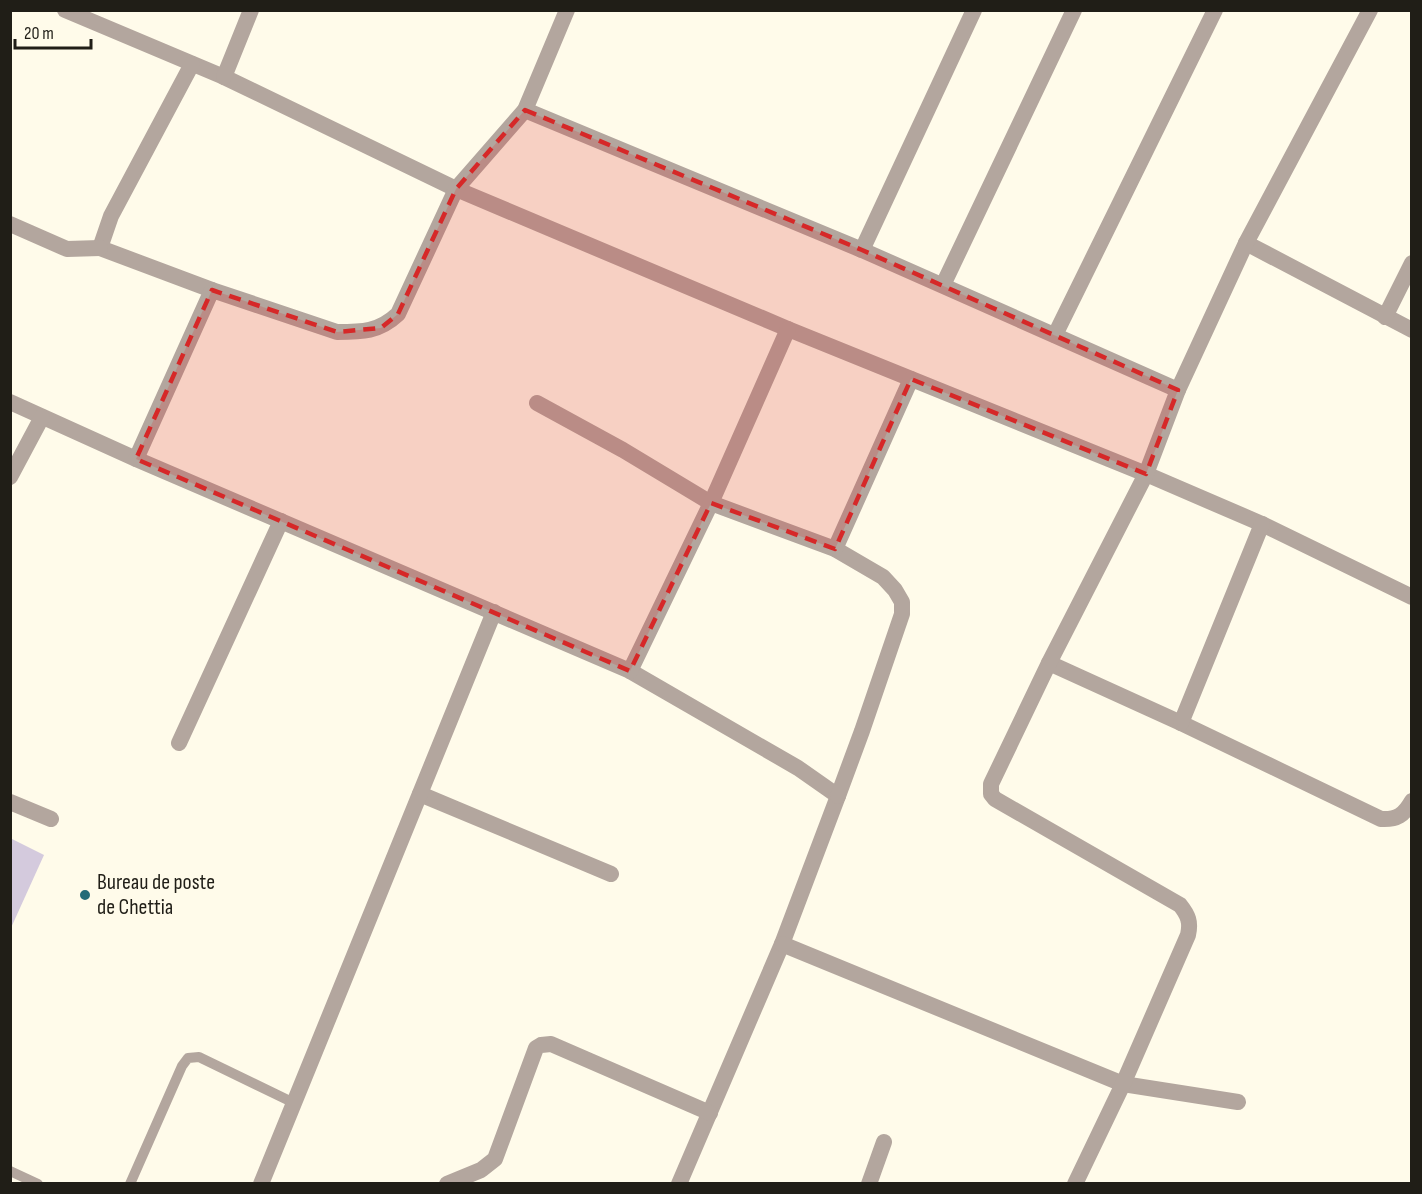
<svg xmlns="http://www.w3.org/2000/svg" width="1422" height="1194" font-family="'Sofia Sans Condensed',sans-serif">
  <rect width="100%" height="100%" fill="#fffbea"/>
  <path fill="#d4cadd" d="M10 838 44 855 10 930Z"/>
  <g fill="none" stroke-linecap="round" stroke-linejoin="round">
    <g stroke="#b3a69e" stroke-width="10">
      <path d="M10 1171 38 1184"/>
      <path d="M130 1184 182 1066 188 1058 199 1057 294 1103"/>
    </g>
    <g stroke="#b3a69e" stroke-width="16">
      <path d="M65 10 224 77 456 189 788 329 1146 474 1262 524 1412 597"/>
      <path d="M192 64 111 216 100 248 212 290"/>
      <path d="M224 77 251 10"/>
      <path d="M525 110 862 250 1178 390"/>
      <path d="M10 224 67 249 100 248"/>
      <path d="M1246 243 1412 330"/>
      <path d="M862 250 974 10"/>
      <path d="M943 285 1074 10"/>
      <path d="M1385 317 1412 263"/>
      <path d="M1055 335 1215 10"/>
      <path d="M10 402 136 459 630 671 798 768 838 796 782 944 679 1184"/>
      <path d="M537 403 623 450 711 503 835 549 883 577 895 590 902 602V614L862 731 838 796"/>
      <path d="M136 459 212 290 337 332C362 332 379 332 398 314L456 189 525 110 567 10"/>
      <path d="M10 477 42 417"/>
      <path d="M835 549 911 379"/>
      <path d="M1049 663 1181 723 1381 819C1397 820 1404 815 1412 801"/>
      <path d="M630 671 711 503 788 329"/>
      <path d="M1181 723 1262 524"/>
      <path d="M179 743 281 521"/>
      <path d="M420 794 611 874"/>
      <path d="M10 802 51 819"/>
      <path d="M782 944 1123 1084 1238 1102"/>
      <path d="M261 1184 494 612"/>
      <path d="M447 1184 481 1170 495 1159 536 1048 541 1045 551 1044 710 1113"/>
      <path d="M869 1184 884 1142"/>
      <path d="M1075 1184 1123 1084 1188 935C1191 922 1188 915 1180 905L995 799 991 794V784L1049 663 1146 474 1178 390 1246 243 1370 10"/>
    </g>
  </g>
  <path fill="#d62828" fill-opacity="0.2" stroke="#d62828" stroke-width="4.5" stroke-dasharray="12 8" stroke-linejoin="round" d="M525 110 862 250 1178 390 1146 474 911 379 835 549 711 503 630 671 136 459 212 290 337 332 381 328 398 314 456 189Z"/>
  <circle fill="#246c78" stroke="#fffbea" stroke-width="2" cx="85" cy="895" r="6"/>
  <g text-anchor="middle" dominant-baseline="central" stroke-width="4.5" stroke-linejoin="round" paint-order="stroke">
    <g font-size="22" fill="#201e17" stroke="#fffbea" text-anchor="start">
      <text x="97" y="882">Bureau de poste<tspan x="97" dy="25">de Chettia</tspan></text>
    </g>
  </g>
  <rect width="1422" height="1194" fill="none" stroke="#201e17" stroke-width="24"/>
  <path d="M15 39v9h76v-9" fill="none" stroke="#201e17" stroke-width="3"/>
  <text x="24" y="39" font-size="18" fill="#201e17" stroke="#fffbea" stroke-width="4.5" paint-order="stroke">20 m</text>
</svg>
